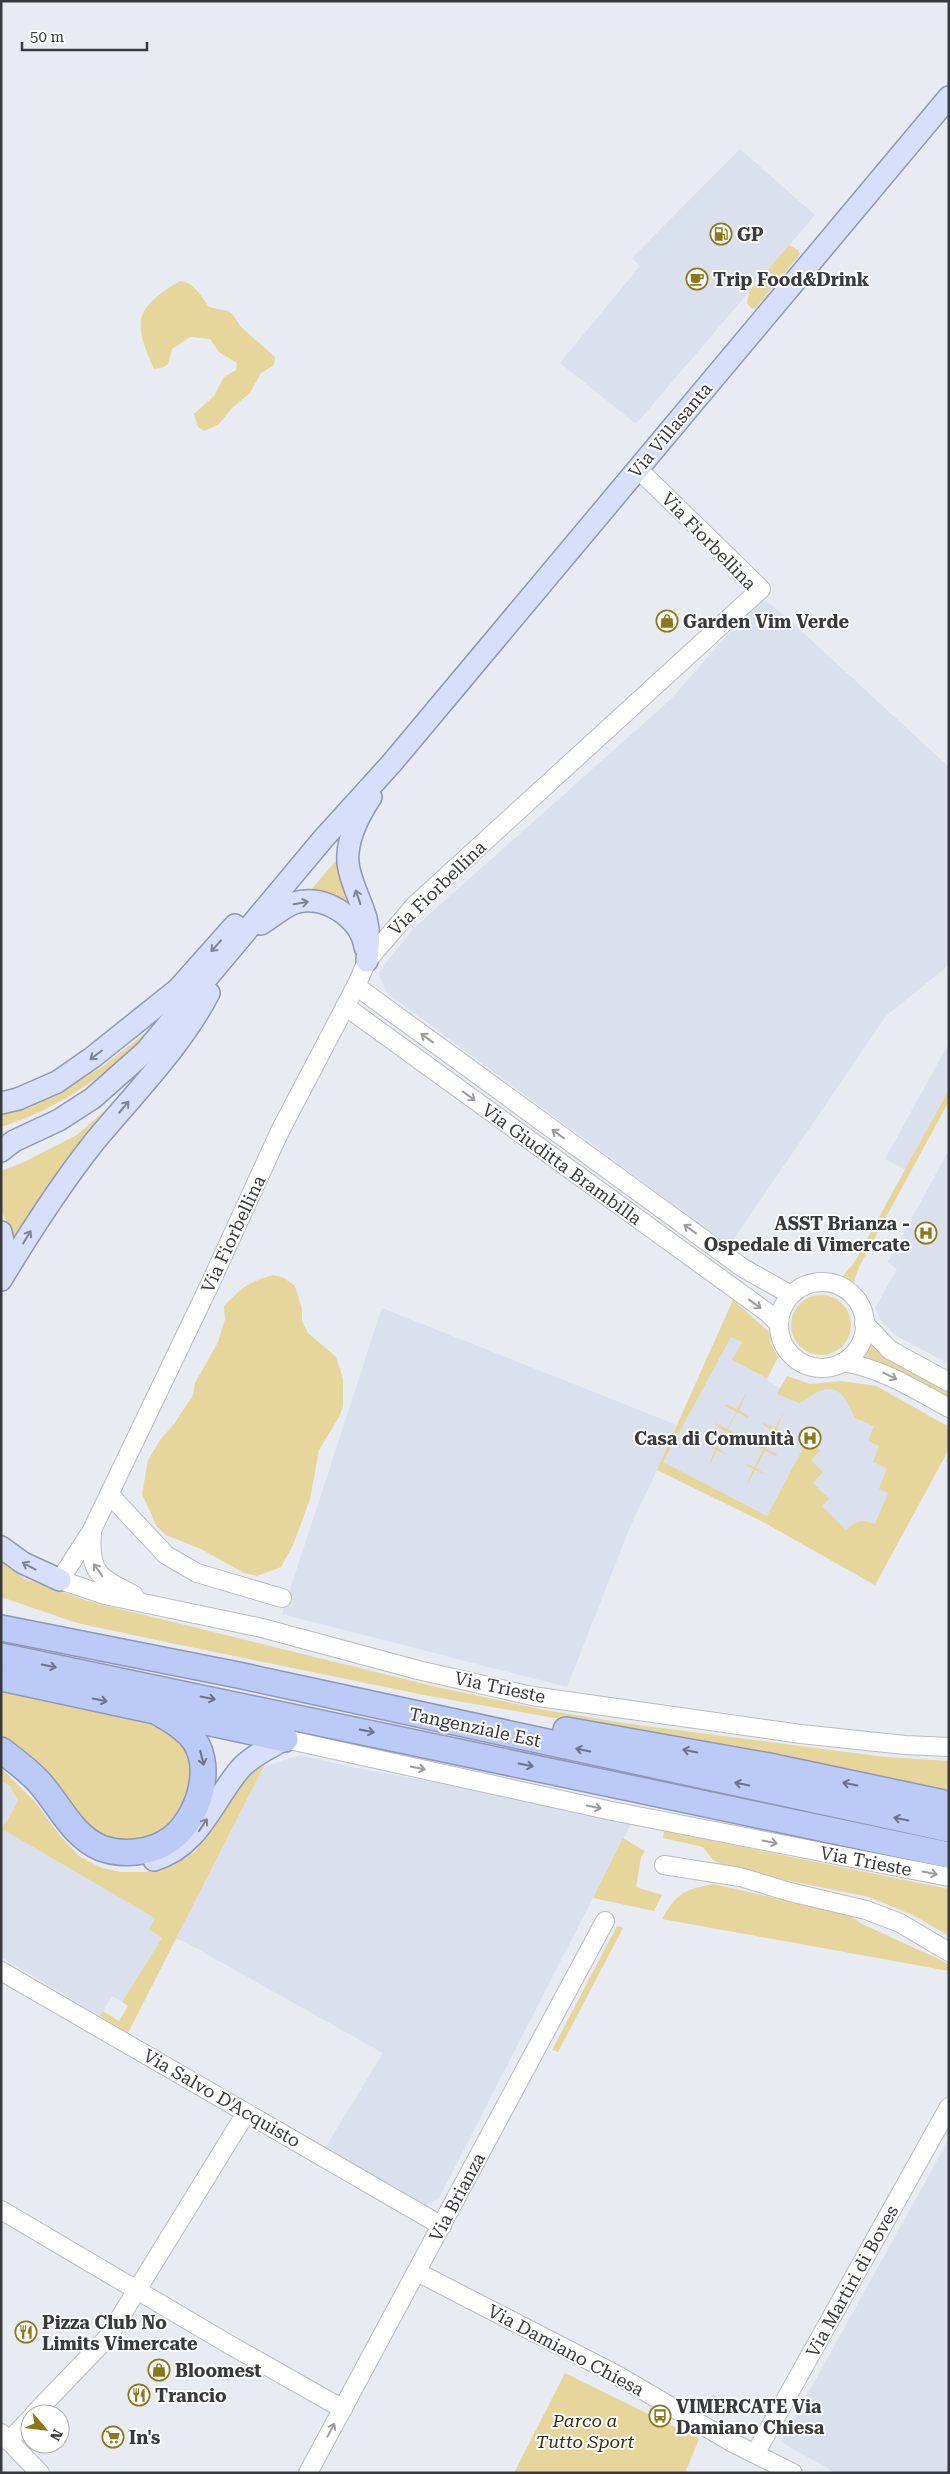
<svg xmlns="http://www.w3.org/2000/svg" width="950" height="2474" font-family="'Roboto Serif',serif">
  <rect width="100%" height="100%" fill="#e8ebf2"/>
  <g fill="#dbe0ee">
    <path d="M740 149 815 215 636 424 560 363 640 266 632 258Z"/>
    <path d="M761 597 785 616 949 767V965L886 1016 729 1246 387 993 379 974 386 963 415 927 670 700Z"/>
    <path d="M949 1043V1088L905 1170 885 1159Z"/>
    <path d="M949 1150V1364L895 1335 880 1319 875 1308 897 1269 888 1262Z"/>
    <path d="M733 1300 769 1332 772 1346 778 1357 767 1380 780 1388 787 1376 810 1384 841 1381 876 1386 949 1427V1449L875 1585 765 1523 658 1468 630 1527 567 1687 282 1614 382 1308 677 1425Z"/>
    <path d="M300 1755 347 1766 633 1820 439 2198 423 2207 325 2148 383 2053 185 1942 176 1939 263 1767Z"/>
    <path d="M1 1781 10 1786 18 1801 2 1829 156 1918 149 1929 163 1937 122 2002 112 1996 100 2016 1 1957Z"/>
    <path d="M949 2139V2473H836L781 2442Z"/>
  </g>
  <g fill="#e6d69b">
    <path d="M789 245 798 250 800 254 755 309 751 308 747 303 749 292Z"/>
    <path d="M180 281C194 282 201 296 209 307L228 311 233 315 241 327 275 357 274 365 261 373 250 393 233 407 218 425 204 431 198 427 194 414 214 396 224 377 236 370 237 363 219 352 210 339 190 337 172 349 168 364 162 368 154 369C132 321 135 308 180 281Z"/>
    <path d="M339 857 351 902 345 905 310 891Z"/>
    <path d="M156 1024H158C109 1072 68 1105 1 1127V1111L55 1093 102 1067Z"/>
    <path d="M137 1082 15 1238 1 1211V1171L22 1163 77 1135Z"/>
    <path d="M949 1089V1101L859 1267 853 1285 841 1278 854 1263Z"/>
    <path d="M273 1275 284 1278 295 1286 302 1309V1321L308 1333 336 1357 343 1379V1406L339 1417 319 1450 310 1499 293 1545 281 1567 257 1576 244 1573 201 1549 166 1535 157 1527 142 1494 148 1460 160 1440 174 1424 193 1395 195 1383 218 1342 225 1319 224 1306C241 1288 249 1282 273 1275Z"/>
    <circle cx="821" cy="1325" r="30"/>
    <path d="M733 1300 769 1332 772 1346 778 1357 767 1378 732 1360 742 1342 731 1337 663 1462 767 1516 808 1439 820 1451 811 1460 823 1472 813 1483 829 1499 822 1506 846 1530C857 1520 862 1519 875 1524L888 1493 879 1489 887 1468 873 1462 879 1446 868 1441 874 1426 855 1418C848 1405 842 1384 823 1390 814 1392 808 1400 799 1403L777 1394 787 1376 810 1384 841 1381 876 1386 949 1427V1449L875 1585 765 1523 657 1470Z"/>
    <path d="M871 1345 880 1354 949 1393V1400L880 1362 864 1358Z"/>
    <path d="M747 1392 739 1410 749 1416 748 1418 737 1412 728 1429 739 1435 738 1437 727 1431 718 1448 728 1456 717 1450 708 1468 715 1449 705 1444 717 1447 725 1431 715 1425 716 1423 727 1429 736 1412 725 1406 726 1404 737 1409Z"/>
    <path d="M784 1411 777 1429 787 1435 786 1437 775 1432 766 1449 777 1454 776 1456 765 1451 756 1468 766 1475 755 1470 746 1487 753 1469 743 1463 754 1467 763 1450 753 1444 754 1442 765 1448 774 1431 763 1425 764 1423 775 1428Z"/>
    <path d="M1 1560 25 1579 88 1601 441 1688 545 1710 631 1724 885 1757 949 1761V1796L600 1726 429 1696 171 1643 77 1623 1 1597Z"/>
    <path d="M1 1689 132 1717 163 1729 182 1742 192 1759 195 1779 179 1822 142 1845 100 1838 1 1739Z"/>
    <path d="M268 1758 128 2033 100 2016 103 2011 119 2021 128 2006 122 2002 162 1938 149 1929 155 1918 2 1829 18 1801 10 1786 1 1781V1768L35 1802 61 1837 80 1857 102 1868 121 1872H145L172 1866 196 1851 247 1774Z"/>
    <path d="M664 1831 949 1889V1936L913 1915 869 1897 727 1868 713 1860 703 1847 663 1838Z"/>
    <path d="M623 1838 645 1851 641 1857 636 1887 662 1895 654 1911 593 1898Z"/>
    <path d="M713 1884 847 1914 862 1924 941 1960 949 1965V1971L662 1919C677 1893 683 1890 713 1884Z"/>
    <path d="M617 1926 623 1928 558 2052 552 2050Z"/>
    <path d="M565 2373 699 2439 685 2473H514Z"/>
  </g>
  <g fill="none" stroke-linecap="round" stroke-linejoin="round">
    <g stroke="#babcc3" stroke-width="20">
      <g id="minor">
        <path d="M638 469 761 589 415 905 367 961 356 986 280 1131 210 1284 92 1530 60 1580 105 1595 262 1628 418 1670 532 1696 801 1734 905 1745 949 1747"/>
        <path d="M356 986 743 1268 791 1295"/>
        <path d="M345 1006 768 1313 779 1324"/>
        <circle cx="822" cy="1325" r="43"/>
        <path d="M864 1323 890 1350 949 1382"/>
        <path d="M844 1362C885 1370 912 1388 949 1408"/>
        <path d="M109 1494 166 1555 197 1573 282 1598"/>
        <path d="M92 1533C89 1575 100 1577 134 1595"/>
        <path d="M285 1739 612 1811 949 1877"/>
        <path d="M664 1865 740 1877 790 1892 866 1910 900 1923 949 1952"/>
        <path d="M1 1971 442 2226"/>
        <path d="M1 2210 230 2345 343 2409"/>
        <path d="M417 2272 617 2375 733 2443 793 2473"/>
        <path d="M34 2414 108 2337 246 2113"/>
        <path d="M1 2433 40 2473"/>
        <path d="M9 2441 30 2419"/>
        <path d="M755 2454 949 2107"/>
        <path d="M308 2473 605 1921"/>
      </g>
    </g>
    <g stroke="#8e98b7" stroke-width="24">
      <g id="major">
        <path d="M261 924C271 918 282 908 294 903 322 893 361 917 365 947"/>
        <path d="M367 961C368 947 370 933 366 918 361 900 350 882 348 863 346 840 359 815 371 797"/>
        <path d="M1 1103 18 1099 57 1082 93 1057 178 989 235 925"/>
        <path d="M1 1151 14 1141 59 1120 93 1098 146 1051 323 839 391 764 949 97"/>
        <path d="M1 1232 6 1254 3 1274"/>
        <path d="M1 1280C30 1232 60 1185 95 1141 135 1093 180 1048 209 993"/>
        <path d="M1 1547 23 1563 60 1580"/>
        <path d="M154 1860C200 1846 212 1802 240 1769 251 1756 270 1748 285 1739"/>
      </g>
    </g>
    <g stroke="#8e98b7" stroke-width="28">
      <g id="highway">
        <path d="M1 1628 238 1675 949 1829"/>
        <path d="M1 1656 949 1855"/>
        <path d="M1 1678 285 1739"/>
        <path d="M566 1730 769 1766 949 1804"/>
        <path d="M1 1750C14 1760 28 1770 39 1782 59 1804 72 1836 101 1848 123 1856 152 1853 171 1839 198 1819 214 1769 194 1740 185 1727 170 1720 158 1712"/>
      </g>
    </g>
    <use href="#minor" stroke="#fff" stroke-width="18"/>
    <use href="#major" stroke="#d7dffb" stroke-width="21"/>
    <use href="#highway" stroke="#bccaf8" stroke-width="25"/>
  </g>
  <defs><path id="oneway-shaft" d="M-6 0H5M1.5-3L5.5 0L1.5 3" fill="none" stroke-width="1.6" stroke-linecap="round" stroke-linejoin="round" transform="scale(1.25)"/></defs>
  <g stroke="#808492">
    <use href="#oneway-shaft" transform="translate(358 897) rotate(-109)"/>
    <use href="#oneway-shaft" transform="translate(301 903) rotate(-9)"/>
    <use href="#oneway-shaft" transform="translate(216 946) rotate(132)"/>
    <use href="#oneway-shaft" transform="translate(96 1055) rotate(143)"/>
    <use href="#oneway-shaft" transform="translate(124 1107) rotate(-50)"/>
    <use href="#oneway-shaft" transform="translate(27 1237) rotate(-59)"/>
    <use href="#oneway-shaft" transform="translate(29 1566) rotate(-152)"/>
    <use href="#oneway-shaft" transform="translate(203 1825) rotate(-56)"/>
  </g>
  <g stroke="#9c9c9e">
    <use href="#oneway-shaft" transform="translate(427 1038) rotate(-144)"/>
    <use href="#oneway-shaft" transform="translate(469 1096) rotate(36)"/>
    <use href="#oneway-shaft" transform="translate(558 1134) rotate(-144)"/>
    <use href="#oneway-shaft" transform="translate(690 1229) rotate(-144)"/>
    <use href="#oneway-shaft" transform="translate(755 1304) rotate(36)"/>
    <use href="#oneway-shaft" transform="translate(890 1376) rotate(26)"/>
    <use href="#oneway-shaft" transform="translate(98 1570) rotate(-125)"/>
    <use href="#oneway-shaft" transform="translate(418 1768) rotate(12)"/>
    <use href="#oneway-shaft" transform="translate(594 1807) rotate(12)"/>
    <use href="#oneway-shaft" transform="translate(770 1842) rotate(11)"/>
    <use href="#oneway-shaft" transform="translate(930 1873) rotate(11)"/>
    <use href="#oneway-shaft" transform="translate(331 2430) rotate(-62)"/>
  </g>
  <g stroke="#6d7488">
    <use href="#oneway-shaft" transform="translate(49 1666) rotate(12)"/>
    <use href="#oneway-shaft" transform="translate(208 1698) rotate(12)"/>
    <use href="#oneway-shaft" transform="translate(100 1700) rotate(12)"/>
    <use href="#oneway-shaft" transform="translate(367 1731) rotate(12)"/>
    <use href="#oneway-shaft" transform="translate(583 1750) rotate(-168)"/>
    <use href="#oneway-shaft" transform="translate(690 1751) rotate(-169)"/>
    <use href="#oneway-shaft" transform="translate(202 1758) rotate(76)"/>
    <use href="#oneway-shaft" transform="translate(526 1765) rotate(12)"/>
    <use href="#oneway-shaft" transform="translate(742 1784) rotate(-168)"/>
    <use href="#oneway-shaft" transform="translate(850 1784) rotate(-168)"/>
    <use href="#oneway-shaft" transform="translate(901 1819) rotate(-168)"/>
  </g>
  <defs>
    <g id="fuel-ring" transform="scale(1.125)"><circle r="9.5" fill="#fff" stroke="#8d771b" stroke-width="1.5"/><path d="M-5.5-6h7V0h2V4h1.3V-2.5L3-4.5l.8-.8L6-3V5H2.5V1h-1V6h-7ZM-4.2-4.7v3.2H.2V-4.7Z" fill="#8d771b"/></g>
    <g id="cafe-ring" transform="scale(1.125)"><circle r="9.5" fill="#fff" stroke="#8d771b" stroke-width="1.5"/><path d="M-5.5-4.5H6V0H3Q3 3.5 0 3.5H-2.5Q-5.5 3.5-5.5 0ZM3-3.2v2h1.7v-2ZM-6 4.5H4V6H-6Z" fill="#8d771b"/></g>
    <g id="shop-ring" transform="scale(1.125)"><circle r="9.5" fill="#fff" stroke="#8d771b" stroke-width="1.5"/><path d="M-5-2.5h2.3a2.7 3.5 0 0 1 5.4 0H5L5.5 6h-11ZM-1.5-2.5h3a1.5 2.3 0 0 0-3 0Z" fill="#8d771b"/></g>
    <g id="hospital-ring" transform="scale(1.125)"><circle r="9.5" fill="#fff" stroke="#8d771b" stroke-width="1.5"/><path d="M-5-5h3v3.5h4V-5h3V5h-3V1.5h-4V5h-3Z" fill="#8d771b"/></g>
    <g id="restaurant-ring" transform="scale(1.125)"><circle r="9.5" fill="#fff" stroke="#8d771b" stroke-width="1.5"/><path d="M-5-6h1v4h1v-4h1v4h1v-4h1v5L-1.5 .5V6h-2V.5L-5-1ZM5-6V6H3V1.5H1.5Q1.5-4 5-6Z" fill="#8d771b"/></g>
    <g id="bus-ring" transform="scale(1.125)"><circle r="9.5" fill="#fff" stroke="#8d771b" stroke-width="1.5"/><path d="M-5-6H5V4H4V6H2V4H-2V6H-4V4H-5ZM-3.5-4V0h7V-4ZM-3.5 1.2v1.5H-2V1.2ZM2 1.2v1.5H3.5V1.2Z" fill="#8d771b"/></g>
    <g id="supermarket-ring" transform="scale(1.125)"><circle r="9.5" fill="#fff" stroke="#8d771b" stroke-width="1.5"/><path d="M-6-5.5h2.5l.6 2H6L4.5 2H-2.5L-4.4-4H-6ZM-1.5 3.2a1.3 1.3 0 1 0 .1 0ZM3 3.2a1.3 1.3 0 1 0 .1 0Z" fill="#8d771b"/></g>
  </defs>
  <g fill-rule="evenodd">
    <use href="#fuel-ring" x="721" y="234"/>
    <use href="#cafe-ring" x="697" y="279"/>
    <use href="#shop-ring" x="667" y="621"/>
    <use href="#hospital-ring" x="926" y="1233"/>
    <use href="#hospital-ring" x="810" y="1438"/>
    <use href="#restaurant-ring" x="26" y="2332"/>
    <use href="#shop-ring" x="159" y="2370"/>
    <use href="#restaurant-ring" x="139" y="2395"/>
    <use href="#bus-ring" x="660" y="2416"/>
    <use href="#supermarket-ring" x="113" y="2437"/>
  </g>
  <g text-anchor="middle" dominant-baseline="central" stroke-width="4" stroke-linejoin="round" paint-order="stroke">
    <g font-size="18" font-weight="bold" fill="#393a3d" stroke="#fff" text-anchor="start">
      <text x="737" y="234">GP</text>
      <text x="713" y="279">Trip Food&amp;Drink</text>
      <text x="683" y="621">Garden Vim Verde</text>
      <text x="910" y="1223" text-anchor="end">ASST Brianza -<tspan x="910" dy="21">Ospedale di Vimercate</tspan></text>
      <text x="794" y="1438" text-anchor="end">Casa di Comunità</text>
      <text x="42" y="2322">Pizza Club No<tspan x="42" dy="21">Limits Vimercate</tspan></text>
      <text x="175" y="2370">Bloomest</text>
      <text x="155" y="2395">Trancio</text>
      <text x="676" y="2406">VIMERCATE Via<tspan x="676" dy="21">Damiano Chiesa</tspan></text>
      <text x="129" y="2437">In's</text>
    </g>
    <g font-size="18" fill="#393a3d" stroke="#fff">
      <text transform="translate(670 430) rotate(-50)">Via Villasanta</text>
      <text transform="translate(709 541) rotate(46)">Via Fiorbellina</text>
      <text transform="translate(437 888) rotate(-44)">Via Fiorbellina</text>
      <text transform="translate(562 1164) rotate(36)">Via Giuditta Brambilla</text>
      <text transform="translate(233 1234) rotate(-65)">Via Fiorbellina</text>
      <text transform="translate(500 1687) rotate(12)">Via Trieste</text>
      <text transform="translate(475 1727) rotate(12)">Tangenziale Est</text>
      <text transform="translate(866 1861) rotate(11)">Via Trieste</text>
      <text transform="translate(222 2098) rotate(30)">Via Salvo D'Acquisto</text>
      <text transform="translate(457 2197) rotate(-62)">Via Brianza</text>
      <text transform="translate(852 2281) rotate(-61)">Via Martiri di Boves</text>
      <text transform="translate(566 2350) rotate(28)">Via Damiano Chiesa</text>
    </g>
    <g font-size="18" font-style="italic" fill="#383011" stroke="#fff">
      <text x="585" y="2420">Parco a<tspan x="585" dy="21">Tutto Sport</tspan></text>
    </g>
  </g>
  <rect width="950" height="2474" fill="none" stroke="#393a3d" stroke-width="5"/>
  <g transform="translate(45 2429) rotate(118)"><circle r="24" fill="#ffffff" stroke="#b0b0b1"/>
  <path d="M0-4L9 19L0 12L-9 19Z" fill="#8d771b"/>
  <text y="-8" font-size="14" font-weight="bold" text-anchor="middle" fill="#393a3d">N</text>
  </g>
  <path d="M22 42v8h125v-8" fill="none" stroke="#393a3d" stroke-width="2.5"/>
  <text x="30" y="42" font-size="15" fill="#393a3d" stroke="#ffffff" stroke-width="4" paint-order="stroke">50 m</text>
</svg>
